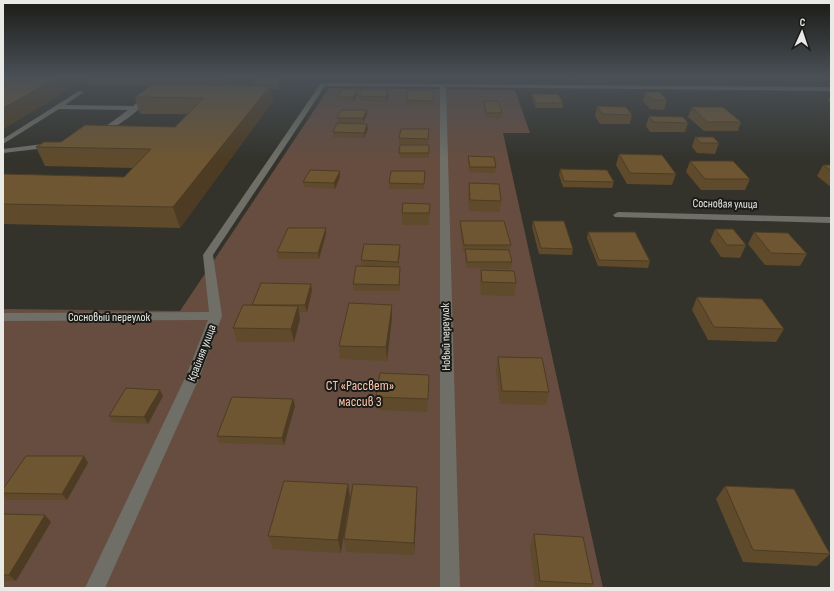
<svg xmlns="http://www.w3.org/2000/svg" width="834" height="591" font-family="'Sofia Sans Condensed',sans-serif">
  <rect width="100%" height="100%" fill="#33332c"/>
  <path fill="#664d40" d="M329 88 515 90 530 133H503L603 588H3V309L180 311Z"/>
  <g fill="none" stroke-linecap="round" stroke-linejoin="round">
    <g fill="#6f6f67" fill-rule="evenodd">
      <path d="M79 91 84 92 65 105 133 106 148 95 153 96C141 109 115 130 98 134L94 132 109 124 128 110 59 109 3 144V139Z"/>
      <path d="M51 143 55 145 54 147 3 153V149Z"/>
    </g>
    <g fill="#6f6f67" fill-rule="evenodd">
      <path d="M9 77H16L3 84V80Z"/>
      <path d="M321 83 831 87V91L446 87 460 588H440V87L325 86 213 255 222 316 200 376 105 588H85L186 376 208 320 3 321V313L209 312 203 255Z"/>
      <path d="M618 212 831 217V223L615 217 613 215Z"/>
    </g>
  </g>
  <g fill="#5f4a2b">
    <path d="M14 77H232L233 80 227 85H252L282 83 278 89H270L273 101 180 228 3 224V174L124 177 133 168 45 166 36 147 61 142 175 127 187 114H140L135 97 150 86 88 85 86 79 3 129V82Z"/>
    <path d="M565 77H578L577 80H567Z"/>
    <path d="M767 77H794L793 78 768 77Z"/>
    <path d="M809 77H831V80L813 79Z"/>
    <path d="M388 90 389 95 387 102 360 101 359 96Z"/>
    <path d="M434 91 433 105H406V100Z"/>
    <path d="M645 92 667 100 664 110 650 109 643 101Z"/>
    <path d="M358 94 354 102 338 101 337 97Z"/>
    <path d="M532 94 563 103V108H536L532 98Z"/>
    <path d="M831 94V103L828 101Z"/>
    <path d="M484 101 502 113 501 118H486L484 105Z"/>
    <path d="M597 106 632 115 630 124H600L595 116Z"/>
    <path d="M692 107 741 122 738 131H704L688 117Z"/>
    <path d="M367 110V115L363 123H337V118Z"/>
    <path d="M649 116 688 123 685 132H650L646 126Z"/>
    <path d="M368 129 364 138 333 137V132Z"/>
    <path d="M429 135 428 144H399V138Z"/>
    <path d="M695 137 719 143 715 154 697 153 692 147Z"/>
    <path d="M429 145V158H400L399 153Z"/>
    <path d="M619 154 676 174 672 185 627 184 616 165Z"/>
    <path d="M468 156 496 167 495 173 469 172 468 162Z"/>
    <path d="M690 161 750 179 745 190H701L686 172Z"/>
    <path d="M823 165H831V187L817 176Z"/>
    <path d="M560 169 614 182 612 188 563 187 559 175Z"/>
    <path d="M425 171 424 189H389V183Z"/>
    <path d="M340 177 335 189 304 187 303 182Z"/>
    <path d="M469 184 501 201 500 212 469 211 468 195Z"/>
    <path d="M430 204 429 225H402V213Z"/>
    <path d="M460 221 511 245 509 251 512 262 511 269 466 268 465 256V251H463L460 227Z"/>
    <path d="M533 221 573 249 572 255 539 254 532 227Z"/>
    <path d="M326 228V234L319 259H278L277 252Z"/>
    <path d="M715 229 746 245 740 258 721 257 710 241Z"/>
    <path d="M588 232 650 261 648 268 598 266 587 238Z"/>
    <path d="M754 232 807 254 800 266 765 265 748 244Z"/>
    <path d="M400 245V251L398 267 400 273 399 291H354L353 284 361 266V260Z"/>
    <path d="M481 270 516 283 514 296 481 295 480 282Z"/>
    <path d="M312 290 307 312H299L300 319 294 342H237L233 328 252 305Z"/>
    <path d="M697 297 784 329 776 342 708 340 692 310Z"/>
    <path d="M392 305V318L387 361 340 359 339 346Z"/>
    <path d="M498 357 549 392 546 405 500 404 496 371Z"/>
    <path d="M428 389 427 412 377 410 376 397Z"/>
    <path d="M163 396 148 424 113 422 109 416Z"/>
    <path d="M293 399 295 406 284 445 219 443 217 436Z"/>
    <path d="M88 463 67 500H7L3 496V489Z"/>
    <path d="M725 486 830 554 817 566 743 562 716 499Z"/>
    <path d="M350 497 341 553 273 549 268 536Z"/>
    <path d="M417 500 414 555 346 552 344 539Z"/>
    <path d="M3 514 51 522 16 581H3Z"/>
    <path d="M534 534 593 584 591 588H535L530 547Z"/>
  </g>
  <g fill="#4d3c23">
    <path d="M59 77H85L86 79 3 129V108Z"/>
    <path d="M223 77H232L233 80 225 87Z"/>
    <path d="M282 78V83L278 89 277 85Z"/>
    <path d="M270 86 273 101 180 228 173 207Z"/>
    <path d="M357 89 358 94 354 102 353 97Z"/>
    <path d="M388 90 389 95 387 102 386 97Z"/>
    <path d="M367 110V115L363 123V118Z"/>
    <path d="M367 124 368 129 364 138V133Z"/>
    <path d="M340 171V177L335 189 334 183Z"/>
    <path d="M326 228V234L319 259 318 253Z"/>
    <path d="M400 245V251L398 268V262Z"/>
    <path d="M400 267V273L399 291V285Z"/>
    <path d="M311 284 312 290 307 312 305 305Z"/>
    <path d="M392 305V318L387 361 386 347Z"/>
    <path d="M298 306 300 319 294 342 291 329Z"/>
    <path d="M160 390 163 396 148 424 144 417Z"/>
    <path d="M293 399 295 406 284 445 282 438Z"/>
    <path d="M84 456 88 463 67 500 62 494Z"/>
    <path d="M348 484 350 497 341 553 338 540Z"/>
    <path d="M417 487V500L414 555V543Z"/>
    <path d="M45 515 51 522 16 581 9 575Z"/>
  </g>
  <g fill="#6e5632" stroke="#4d3c23">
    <path d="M14 77H59L3 108V82Z"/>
    <path d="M257 78H282L277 85H252Z"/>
    <path d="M153 84 270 86 173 207 3 204V174L124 177 151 149 36 147 44 142H61L85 125 175 127 204 98 135 97Z"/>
    <path d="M342 89H357L353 97H337Z"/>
    <path d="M362 90H388L386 97 359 96Z"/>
    <path d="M408 90 434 91 433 101 406 100Z"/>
    <path d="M645 92H659L667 100H653Z"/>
    <path d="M532 94H558L563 103H536Z"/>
    <path d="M484 101H498L502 113H486Z"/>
    <path d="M597 106 626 107 632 115 602 114Z"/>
    <path d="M692 107H723L741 122H707Z"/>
    <path d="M341 110H367L363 118H337Z"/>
    <path d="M649 116 683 117 688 123 653 122Z"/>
    <path d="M337 123 367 124 364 133 333 132Z"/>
    <path d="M401 129H429L428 139 399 138Z"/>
    <path d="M695 137H713L719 143H701Z"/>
    <path d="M400 145H429V153H399Z"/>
    <path d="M619 154 662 155 676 174 630 173Z"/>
    <path d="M468 156 494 157 496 167H470Z"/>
    <path d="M690 161H733L750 179H705Z"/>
    <path d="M823 165H831V171Z"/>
    <path d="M560 169 607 170 614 182 564 181Z"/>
    <path d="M310 170 340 171 334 183 303 182Z"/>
    <path d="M391 171H425L424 184 389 183Z"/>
    <path d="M469 183 499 184 501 201 470 200Z"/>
    <path d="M403 203 430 204 429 213H402Z"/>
    <path d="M460 221H504L511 245H464Z"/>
    <path d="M533 221H564L573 249 541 248Z"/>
    <path d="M288 228H326L318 253 277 252Z"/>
    <path d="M715 229H733L746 245H727Z"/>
    <path d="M588 232H635L650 261 599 260Z"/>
    <path d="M754 232 788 233 807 254 771 253Z"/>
    <path d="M364 244 400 245 398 262 361 260Z"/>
    <path d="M465 249 509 250 512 262H467Z"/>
    <path d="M356 266 400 267 399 285 353 284Z"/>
    <path d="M481 270 514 271 516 283 482 282Z"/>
    <path d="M261 283 311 284 305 305H252Z"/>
    <path d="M697 297 762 299 784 329 714 327Z"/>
    <path d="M349 303 392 305 386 347 339 346Z"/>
    <path d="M243 305 298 306 291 329 233 328Z"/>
    <path d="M498 357 542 358 549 392 502 391Z"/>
    <path d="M380 373 429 375 428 399 376 397Z"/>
    <path d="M126 388 160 390 144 417 109 416Z"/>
    <path d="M232 397 293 399 282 438 217 436Z"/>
    <path d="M26 456H84L62 494 3 493V489Z"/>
    <path d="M284 481 348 484 338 540 268 536Z"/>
    <path d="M353 484 417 487 414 543 344 539Z"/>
    <path d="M725 486 794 489 830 554 753 550Z"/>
    <path d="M3 514 45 515 9 575H3Z"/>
    <path d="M534 534 583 537 593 584 540 581Z"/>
  </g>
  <linearGradient id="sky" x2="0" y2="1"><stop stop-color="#1c1c18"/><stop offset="0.48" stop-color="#4a5056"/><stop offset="1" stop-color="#4a5056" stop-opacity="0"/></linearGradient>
  <rect width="834" height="160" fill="url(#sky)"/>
  <g text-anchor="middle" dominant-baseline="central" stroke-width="4" stroke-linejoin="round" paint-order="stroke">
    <g font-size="12" fill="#e9e9e5" stroke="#1a1a17">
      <text transform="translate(725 204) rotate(1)">Сосновая улица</text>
      <text x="109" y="317">Сосновый переулок</text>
      <text transform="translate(446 337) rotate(-91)">Новый переулок</text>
      <text transform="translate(202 353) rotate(-69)">Крайняя улица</text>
    </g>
    <g font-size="14" fill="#fec7ad" stroke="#1a1a17">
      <text x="360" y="385">СТ «Рассвет»<tspan x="360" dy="16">массив 3</tspan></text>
    </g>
  </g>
  <rect width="834" height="591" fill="none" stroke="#e9e9e5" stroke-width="8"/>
  <g transform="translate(802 32) rotate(3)" stroke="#1a1a17" stroke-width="3" paint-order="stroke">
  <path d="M0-3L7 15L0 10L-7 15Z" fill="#e9e9e5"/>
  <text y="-6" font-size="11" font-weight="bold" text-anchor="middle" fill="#e9e9e5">С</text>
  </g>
</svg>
